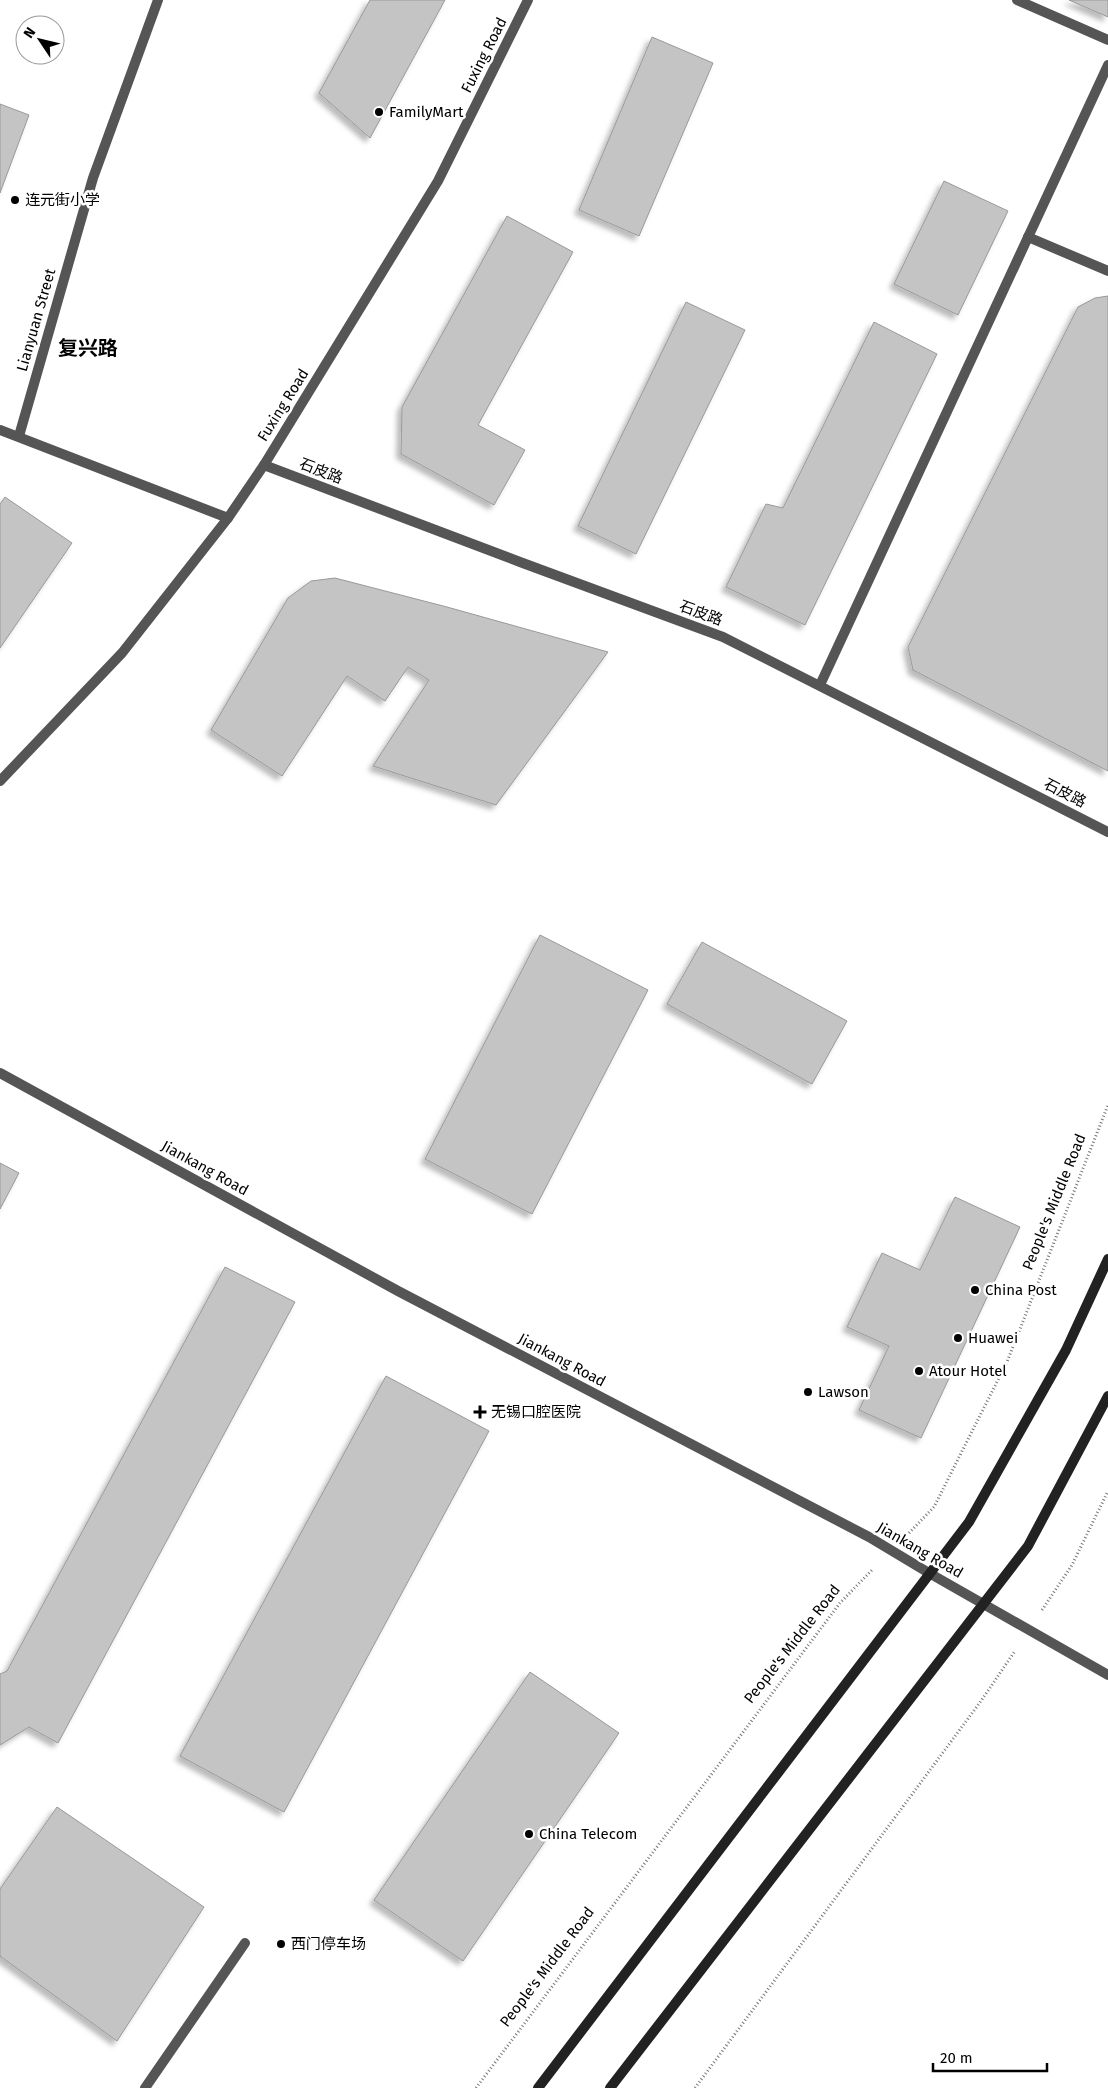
<svg xmlns="http://www.w3.org/2000/svg" width="1108" height="2088" font-family="'Fira Sans','Noto Sans SC',sans-serif">
  <defs>
    <filter id="shadow"><feDropShadow dx="-4.5" dy="4.5" stdDeviation="2.5" flood-color="#0004"/></filter>
  </defs>
  <rect width="100%" height="100%" fill="#fff"/>
  <g fill="#c4c4c4" stroke="#999" filter="url(#shadow)">
    <path d="M370 0H445L370 138 319 93Z"/>
    <path d="M1069 0H1108V17Z"/>
    <path d="M652 37 713 63 639 236 579 210Z"/>
    <path d="M0 104 29 115 0 193Z"/>
    <path d="M944 181 1008 211 958 315 894 284Z"/>
    <path d="M507 216 573 252 478 425 525 450 494 505 401 454 402 407Z"/>
    <path d="M1108 296V771L913 670 908 647 1078 307 1095 298Z"/>
    <path d="M686 302 745 330 636 554 578 526Z"/>
    <path d="M874 322 937 354 805 625 726 587 766 504 783 508Z"/>
    <path d="M5 497 72 543 0 648V504Z"/>
    <path d="M335 578 447 607 608 652 496 805 373 766 429 680 408 667 385 701 347 676 282 776 211 730 288 598 311 581Z"/>
    <path d="M540 935 648 990 532 1214 425 1159Z"/>
    <path d="M702 942 847 1021 812 1084 667 1004Z"/>
    <path d="M0 1163 19 1173 0 1209Z"/>
    <path d="M955 1197 1020 1227 921 1438 859 1410 889 1346 847 1327 882 1253 920 1270Z"/>
    <path d="M225 1267 295 1302 58 1743 29 1727 0 1745V1674L7 1671Z"/>
    <path d="M386 1376 489 1431 284 1812 180 1756Z"/>
    <path d="M530 1672 619 1733 463 1961 374 1900Z"/>
    <path d="M57 1807 204 1907 117 2041 0 1956V1889Z"/>
  </g>
  <g fill="none" stroke-linecap="round" stroke-linejoin="round">
    <g stroke="#777" stroke-width="3" stroke-dasharray="1 2.5" stroke-linecap="butt">
      <path d="M909 1533 934 1507 1007 1362 1108 1105"/>
      <path d="M1042 1610 1072 1565 1108 1491"/>
      <path d="M476 2088 840 1603 873 1569"/>
      <path d="M695 2088 981 1701 1015 1651"/>
    </g>
    <g stroke="#555" stroke-width="10">
      <path d="M1017 0 1108 40"/>
      <path d="M1028 237 1108 271"/>
      <path d="M820 685 1108 65"/>
      <path d="M145 2088 245 1943"/>
    </g>
    <g stroke="#555" stroke-width="10">
      <path d="M0 430 228 518"/>
      <path d="M19 436 93 178 158 0"/>
    </g>
    <g stroke="#555" stroke-width="10">
      <path d="M264 465 520 562 723 637 1108 832"/>
      <path d="M0 1073 398 1291 869 1537 929 1573"/>
    </g>
    <g stroke="#555" stroke-width="10">
      <path d="M0 781 122 653 228 518 264 465 438 181 528 0"/>
      <path d="M929 1573 1108 1675"/>
    </g>
    <g stroke="#222" stroke-width="10">
      <path d="M538 2088 969 1522 1066 1350 1108 1259"/>
      <path d="M610 2088 1028 1546 1108 1396"/>
    </g>
  </g>
  <g fill="#000" stroke="#fff" stroke-width="2">
    <circle cx="379" cy="112" r="5"/>
    <circle cx="15" cy="200" r="5"/>
    <circle cx="975" cy="1290" r="5"/>
    <circle cx="958" cy="1338" r="5"/>
    <circle cx="919" cy="1371" r="5"/>
    <circle cx="808" cy="1392" r="5"/>
    <path d="M477.5 1404.5h5v5h5v5h-5v5h-5v-5h-5v-5h5z"/>
    <circle cx="529" cy="1834" r="5"/>
    <circle cx="281" cy="1944" r="5"/>
  </g>
  <g text-anchor="middle" dominant-baseline="central" stroke-width="5" stroke-linejoin="round" paint-order="stroke">
    <g font-size="15" fill="#000" stroke="#fff">
      <text transform="translate(484 55) rotate(-63)">Fuxing Road</text>
      <text transform="translate(36 320) rotate(-74)">Lianyuan Street</text>
      <text transform="translate(283 405) rotate(-58)">Fuxing Road</text>
      <text transform="translate(321 471) rotate(21)">石皮路</text>
      <text transform="translate(701 613) rotate(20)">石皮路</text>
      <text transform="translate(1065 793) rotate(27)">石皮路</text>
      <text transform="translate(205 1168) rotate(29)">Jiankang Road</text>
      <text transform="translate(1054 1202) rotate(-68)">People's Middle Road</text>
      <text transform="translate(562 1360) rotate(28)">Jiankang Road</text>
      <text transform="translate(920 1550) rotate(30)">Jiankang Road</text>
      <text transform="translate(792 1644) rotate(-52)">People's Middle Road</text>
      <text transform="translate(547 1967) rotate(-53)">People's Middle Road</text>
    </g>
    <g font-size="15" fill="#000" stroke="#fff" text-anchor="start">
      <text x="389" y="112">FamilyMart</text>
      <text x="25" y="200">连元街小学</text>
      <text x="985" y="1290">China Post</text>
      <text x="968" y="1338">Huawei</text>
      <text x="929" y="1371">Atour Hotel</text>
      <text x="818" y="1392">Lawson</text>
      <text x="491" y="1412">无锡口腔医院</text>
      <text x="539" y="1834">China Telecom</text>
      <text x="291" y="1944">西门停车场</text>
    </g>
    <g font-size="20" font-weight="bold" fill="#000" stroke="#fff">
      <text x="88" y="348">复兴路</text>
    </g>
  </g>
  <g transform="translate(40 40) rotate(305)"><circle r="24" fill="#ffffff" stroke="#999999"/>
  <path d="M0-4L9 19L0 12L-9 19Z" fill="#000000"/>
  <text y="-8" font-size="14" font-weight="bold" text-anchor="middle" fill="#000000">N</text>
  </g>
  <path d="M933 2063v8h114v-8" fill="none" stroke="#000000" stroke-width="2.5"/>
  <text x="940" y="2063" font-size="15" fill="#000000" stroke="#ffffff" stroke-width="4" paint-order="stroke">20 m</text>
</svg>
